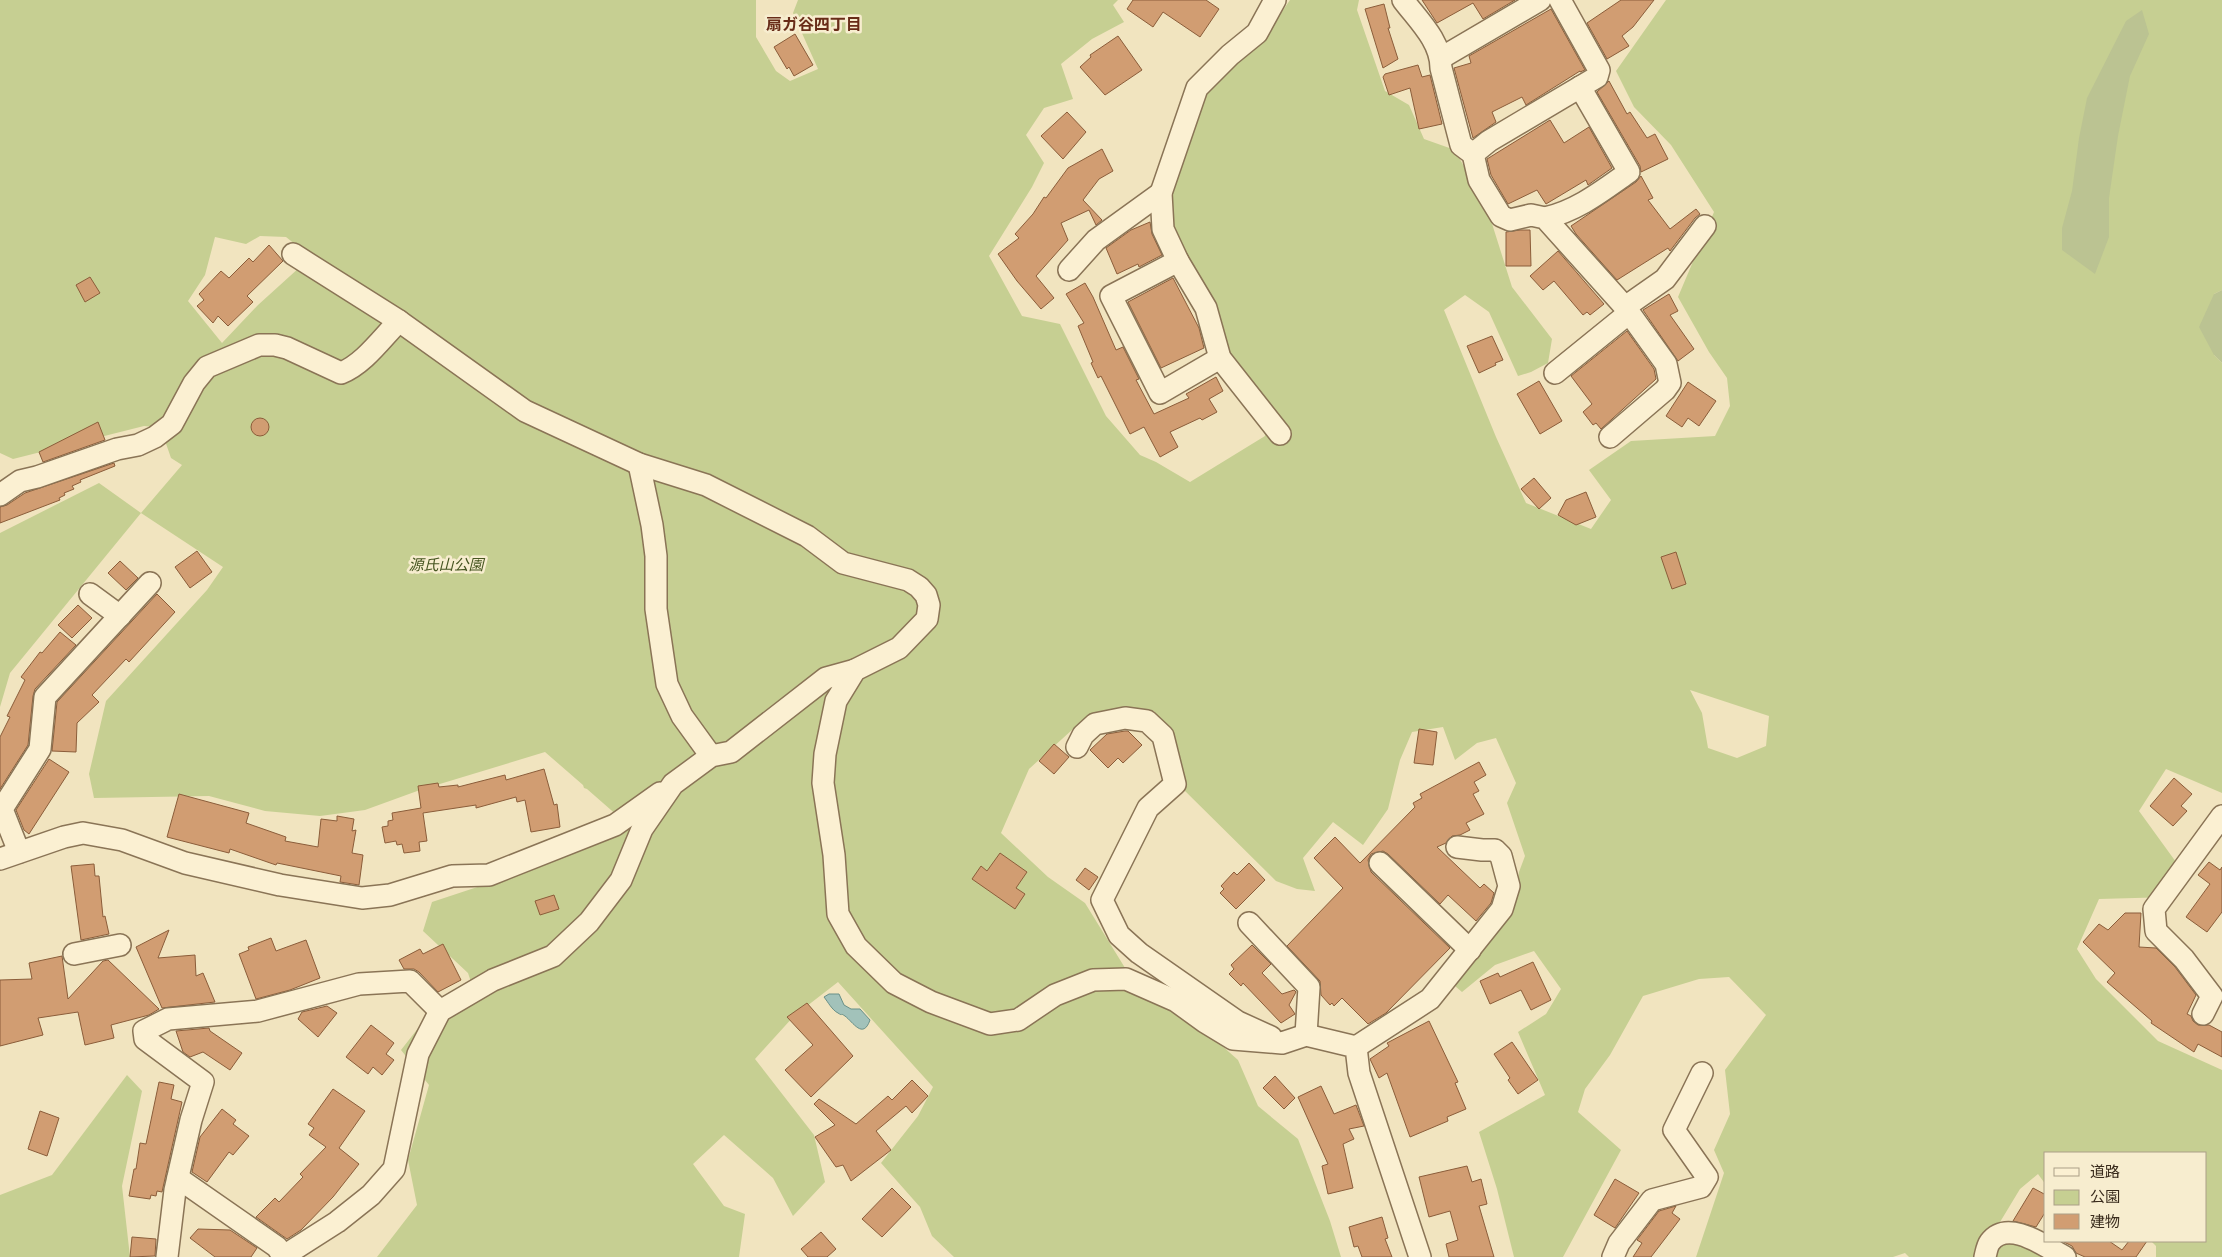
<svg xmlns="http://www.w3.org/2000/svg" width="2222" height="1257" font-family="Bitter,'Noto Sans JP',serif">
  <rect width="100%" height="100%" fill="#f1e4bf"/>
  <g fill="#c6cf92" fill-rule="evenodd">
    <path d="M0 0H756V37L776 71 790 81 818 69 793 13 798 0H1118L1113 5 1124 22 1092 39 1061 64 1073 99 1044 108 1026 135 1044 163 1032 187 989 256 1022 316 1060 324 1106 416 1140 455 1156 462 1190 482 1265 436 1264 420 1180 269 1158 188 1203 97 1266 35 1290 0H1359L1357 10 1385 91 1409 105 1424 139 1455 150 1488 211 1512 287 1552 339 1548 363 1531 372 1518 376 1489 312 1465 295 1444 310 1496 437 1526 503 1591 529 1611 500 1589 470 1631 441 1715 436 1730 406 1727 378 1709 352 1678 297 1714 212 1671 145 1634 107 1616 71 1666 0H2222V290L2214 294V355L2222 363V793L2166 769 2139 811 2189 880 2171 897 2099 899 2077 949 2096 979 2158 1041 2222 1070V1257H2156V1246L2151 1241H2206V1153H2046V1185L2038 1174 2020 1189 1997 1227 2057 1257H1909L1905 1253 1893 1257H1696L1724 1173 1714 1150 1730 1114 1725 1070 1766 1015 1729 977 1699 979 1643 996 1610 1055 1585 1089 1578 1112 1621 1150 1563 1257H1514L1497 1189 1479 1132 1545 1095 1518 1032 1546 1014 1561 989 1534 951 1495 965 1462 992 1455 986 1491 937 1513 914 1519 872 1525 856 1507 803 1516 783 1496 738 1477 743 1455 760 1443 727 1412 732 1400 760 1388 809 1363 845 1333 822 1303 858 1315 891 1297 889 1276 881 1183 789 1154 711 1084 719 1029 769 1001 833 1048 877 1085 903 1130 976 1193 1020 1238 1060 1258 1106 1298 1139 1330 1221 1341 1257H954L932 1236 920 1207 881 1163 918 1116 933 1087 838 982 794 1016 755 1059 814 1135 825 1182 793 1216 773 1178 724 1135 693 1164 724 1206 745 1214 739 1257H377L417 1205 408 1160 429 1085 401 1050 441 999 471 982 468 973 423 931 432 902 550 863 627 824 587 789 584 788 583 785 545 752 420 790 365 810 320 816 265 811 209 796 94 798 89 774 106 701 207 590 223 567 141 513 10 673 0 707V533L99 483 141 513 182 465 171 458 162 432 164 428 144 426 13 459 0 453ZM260 236 286 237 311 257 258 305 222 343 188 301 205 275 215 237 246 244ZM1690 690 1769 716 1766 746 1737 758 1708 748 1702 713Z"/>
    <path d="M127 1075 142 1091 122 1186 130 1257H0V1195L52 1175Z"/>
  </g>
  <g fill="#bbc392">
    <path d="M2142 10 2149 34 2130 76 2118 136 2109 198V237L2095 274 2062 250V228L2072 191 2079 138 2087 98 2126 21Z"/>
    <path d="M2222 290V363L2214 355 2199 327 2214 294Z"/>
  </g>
  <path fill="#a2c2ba" stroke="#699088" d="M829 994H839L844 1005 851 1009H860L870 1020C863 1040 853 1022 845 1016 839 1012 844 1017 838 1013 832 1010 828 1002 824 997Z"/>
  <g fill="#d19d72" stroke="#8b5d3a">
    <path d="M1133 0H1206L1219 9 1200 37 1163 12 1153 27 1127 9Z"/>
    <path d="M1422 0H1515L1483 19 1473 3 1437 23Z"/>
    <path d="M1621 0H1654L1633 27 1622 36 1629 46 1607 59 1587 23Z"/>
    <path d="M1384 4 1390 28H1388L1398 59 1383 68 1365 9Z"/>
    <path d="M1551 9 1585 70 1580 72V71L1526 105 1522 97 1492 112 1496 122 1473 138 1454 68 1471 63 1469 56Z"/>
    <path d="M795 34 813 65 794 76 789 67 787 69 774 47Z"/>
    <path d="M1118 36 1142 70 1105 95 1080 67 1091 57 1090 55Z"/>
    <path d="M1418 65 1422 77 1430 75 1442 124 1419 129 1410 88 1389 95 1383 77 1385 74Z"/>
    <path d="M1609 81 1627 114 1630 112 1647 138 1655 134 1668 159 1641 172 1640 166 1597 92Z"/>
    <path d="M1067 112 1086 132 1063 159 1041 136Z"/>
    <path d="M1550 120 1564 143 1589 127 1612 168 1588 185 1586 180 1546 204 1537 190 1508 204 1491 175 1487 159Z"/>
    <path d="M1102 149 1113 171 1099 179 1083 200 1102 220 1096 225 1089 210 1061 223 1068 240 1036 276 1054 298 1041 309 1017 281 998 254 1019 238 1015 234 1033 214 1044 197 1046 198 1068 168Z"/>
    <path d="M1641 176 1653 198 1648 200 1670 229 1696 209 1700 214 1695 218 1670 251 1668 248 1617 280 1576 234 1571 226 1636 182Z"/>
    <path d="M1150 222 1152 234 1162 255 1139 267 1138 264 1117 274 1106 248 1131 230Z"/>
    <path d="M1520 230H1530L1531 266H1506V232Z"/>
    <path d="M269 245 283 261 247 296 253 302 228 326 218 316 213 323 197 306 204 300 199 294 221 271 229 278 249 258 253 262Z"/>
    <path d="M1558 251 1604 304 1590 315 1587 312 1583 315 1554 281 1543 290 1530 276Z"/>
    <path d="M90 277 100 293 85 302 76 285Z"/>
    <path d="M1173 278 1199 328 1204 348 1161 368 1128 302Z"/>
    <path d="M1085 283 1093 297 1116 350 1123 347 1139 379 1136 380 1154 414 1189 398 1186 394 1216 377 1223 391 1209 399 1217 412 1202 420 1200 418 1170 432 1178 447 1160 457 1144 427 1130 434 1101 376 1098 378 1091 363 1093 362 1078 326 1084 323 1066 294Z"/>
    <path d="M1669 294 1678 311 1670 315 1694 349 1678 361 1643 310Z"/>
    <path d="M1627 331 1654 369 1656 379 1601 429 1596 423 1593 425 1583 412 1592 404 1571 376Z"/>
    <path d="M1492 336 1503 360 1495 363 1496 365 1479 373 1467 346Z"/>
    <path d="M1539 381 1562 421 1540 434 1517 394Z"/>
    <path d="M1688 382 1716 401 1699 426 1688 418 1682 427 1666 416Z"/>
    <circle cx="260" cy="427" r="9"/>
    <path d="M98 422 105 440 43 462 39 452Z"/>
    <path d="M114 463 115 466 80 480 81 482 72 486 74 489 64 493 65 495 59 498 60 500 0 523V507L7 505 25 493Z"/>
    <path d="M1534 478 1551 498 1539 509 1521 489Z"/>
    <path d="M1586 492 1596 517 1576 525 1558 515 1566 500Z"/>
    <path d="M197 551 212 572 190 588 175 567Z"/>
    <path d="M1676 552 1686 584 1672 589 1661 557Z"/>
    <path d="M120 561 138 578 126 590 108 573Z"/>
    <path d="M157 594 175 612 129 662 126 659 92 695 99 702 77 723 76 752 52 751 57 702Z"/>
    <path d="M78 605 92 618 72 638 58 625Z"/>
    <path d="M60 632 76 645 35 689 33 696 28 745 0 789V737L10 717 7 716 25 680 21 677 40 652 42 653Z"/>
    <path d="M1419 729 1437 732 1433 765 1414 763Z"/>
    <path d="M1125 731H1128L1142 745 1123 763 1118 758 1108 768 1090 750 1107 734Z"/>
    <path d="M1054 744 1069 757 1054 774 1039 761Z"/>
    <path d="M49 759 69 772 29 834 24 830 16 810Z"/>
    <path d="M1479 762 1486 775 1474 782 1479 791 1473 794 1484 814 1466 823 1470 830 1460 835 1452 836 1446 843 1437 847 1480 888 1484 884 1494 893 1491 903 1476 921 1448 895 1440 904 1388 854 1383 851 1371 854 1368 860 1371 872 1450 948 1386 1013 1368 1024 1342 998 1334 1006 1332 1003 1330 1005 1321 995 1320 981 1287 946 1343 888 1314 858 1335 837 1360 863 1415 807 1413 803 1422 798 1420 794Z"/>
    <path d="M544 769 554 805 557 804 560 827 531 832 525 800 517 802 516 797 476 808V805L423 813 427 841 419 842 420 851 404 853 402 844 397 845 396 841 385 843 382 827 388 826V821L393 820 392 813 421 808 418 786 438 783 439 787 458 785V787L505 775 506 780Z"/>
    <path d="M2174 778 2192 794 2181 806 2187 811 2173 826 2150 806Z"/>
    <path d="M179 794 249 813 246 823 286 837 285 841 318 847 321 819 337 821V816L354 819 352 831 356 830 352 853 363 855 359 885 340 882 341 876 277 863 276 865 230 849 229 853 167 837Z"/>
    <path d="M1000 853 1027 872 1016 888 1025 894 1015 909 972 879 981 866 987 871Z"/>
    <path d="M2209 862 2220 870 2222 867V912L2207 932 2186 917 2210 884 2198 875Z"/>
    <path d="M1249 863 1265 880 1236 909 1220 893 1224 889 1221 886 1234 872 1237 875Z"/>
    <path d="M94 864 95 876H99L103 917 105 916 109 934 81 940 71 866Z"/>
    <path d="M1085 868 1098 877 1089 890 1076 880Z"/>
    <path d="M554 895 559 909 540 915 535 901Z"/>
    <path d="M2125 913H2141L2139 947 2156 948 2175 967 2196 995 2187 1014 2191 1016 2193 1021 2198 1025H2209L2222 1032V1057L2198 1044 2194 1052 2151 1023 2152 1021 2107 982 2115 973 2083 942 2099 924 2108 930Z"/>
    <path d="M169 930 158 958 195 955 196 976 203 973 215 1002 162 1008 136 947Z"/>
    <path d="M271 938 276 951 306 940 320 978 290 990 256 999 239 954 249 950 248 947Z"/>
    <path d="M443 944 461 980 438 992 419 972 414 969H404L399 960 420 949 423 954Z"/>
    <path d="M1252 945 1271 964 1262 973 1282 994 1294 990 1296 992 1289 1005 1295 1014 1281 1023 1243 983 1241 986 1229 974 1234 969 1231 965Z"/>
    <path d="M62 956 68 999 103 961 108 960 159 1009 149 1015 111 1025 114 1038 85 1045 78 1012 38 1018 43 1035 0 1046V980L32 979 29 963Z"/>
    <path d="M1533 962 1551 1000 1531 1010 1521 990 1490 1004 1480 981 1498 973 1500 977Z"/>
    <path d="M807 1003 853 1056 811 1097 785 1070 813 1045 787 1017Z"/>
    <path d="M327 1006 337 1013 318 1037 298 1019 302 1012Z"/>
    <path d="M1429 1021 1458 1082 1455 1083 1466 1109 1447 1117 1448 1121 1410 1137 1387 1073 1379 1078 1370 1059 1389 1046 1387 1043Z"/>
    <path d="M371 1025 394 1043 386 1054 394 1060 382 1075 373 1067 368 1074 346 1057Z"/>
    <path d="M209 1028 210 1031 242 1053 230 1070 203 1052 190 1057 183 1052 176 1031Z"/>
    <path d="M1512 1042 1538 1080 1518 1094 1508 1080 1510 1078 1494 1054Z"/>
    <path d="M1275 1076 1295 1098 1284 1109 1263 1088Z"/>
    <path d="M912 1080 928 1096 912 1113 906 1106 876 1131 891 1150 851 1181 843 1165 836 1167 815 1137 835 1125 814 1104 819 1099 856 1124 888 1096 892 1100Z"/>
    <path d="M159 1082 174 1085 171 1099 182 1102 162 1192 157 1191 156 1196 151 1195 150 1199 129 1196 134 1169H136L140 1143 146 1144Z"/>
    <path d="M1321 1086 1334 1114 1356 1105 1364 1126 1349 1129 1354 1139 1343 1144 1353 1188 1328 1194 1322 1166 1328 1164 1298 1097Z"/>
    <path d="M333 1089 365 1111 339 1148 359 1164 333 1197 301 1230 287 1239 256 1217 275 1198 279 1202 303 1177 300 1174 326 1147 309 1135 314 1128 308 1124Z"/>
    <path d="M222 1109 236 1120 233 1124 249 1136 233 1155 229 1152 207 1182 192 1172 200 1137Z"/>
    <path d="M40 1111 59 1118 47 1156 28 1149Z"/>
    <path d="M1467 1166 1472 1182 1481 1179 1487 1204 1479 1206 1494 1257H1449L1446 1244 1458 1240 1450 1211 1429 1217 1419 1177Z"/>
    <path d="M1615 1179 1639 1193 1615 1228 1594 1215Z"/>
    <path d="M892 1188 911 1207 882 1237 862 1219Z"/>
    <path d="M2033 1188 2046 1195V1211L2036 1227 2013 1221Z"/>
    <path d="M1676 1206 1672 1213 1680 1219 1651 1257H1633L1642 1243 1637 1240 1659 1211Z"/>
    <path d="M1382 1217 1388 1238 1385 1239 1392 1257H1362L1358 1246 1354 1247 1349 1227Z"/>
    <path d="M198 1229 230 1230 257 1248 251 1257H215L190 1238Z"/>
    <path d="M821 1232 836 1249 827 1257H808L801 1249Z"/>
    <path d="M132 1237 156 1239 155 1256 130 1257Z"/>
    <path d="M2062 1241H2109L2122 1250 2129 1241H2147L2136 1257H2085L2076 1253 2072 1246Z"/>
  </g>
  <g fill="none" stroke-linecap="round" stroke-linejoin="round">
    <g stroke="#8a7456" stroke-width="24">
      <g id="minor">
        <path d="M1275 0 1257 33 1230 55 1197 88 1161 193 1163 229 1178 261 1206 308 1220 358 1280 434"/>
        <path d="M1403 0C1418 20 1441 41 1441 68L1461 145 1473 154 1479 180 1501 216 1510 220 1531 215 1545 218 1625 307 1666 364 1670 383 1665 390 1610 437"/>
        <path d="M1441 58 1540 0"/>
        <path d="M1473 154 1489 141 1597 77 1599 70 1560 0"/>
        <path d="M1545 218C1577 211 1602 191 1629 172L1580 87"/>
        <path d="M293 254 399 321 525 411 639 464 706 485 807 536 843 563 908 580 919 587 926 595 929 605 927 619 899 648 855 670 836 701 825 754 823 783 834 855 838 914 856 946 894 983 931 1002 990 1024 1018 1020 1055 995 1093 980 1126 979 1176 1001 1205 1022 1233 1039 1282 1043 1306 1035 1356 1047 1359 1073 1420 1257"/>
        <path d="M1178 261 1111 296 1160 393 1220 358"/>
        <path d="M1069 270 1096 240 1161 193"/>
        <path d="M1625 307 1665 279 1705 226"/>
        <path d="M1555 373 1629 313"/>
        <path d="M639 464 652 525 656 556V609L667 684 682 716 711 756"/>
        <path d="M0 495 20 481 37 477 117 449 138 445 155 437 172 424 194 383 207 367 259 345H275L287 348 341 373C364 364 382 338 399 321"/>
        <path d="M90 594 120 616"/>
        <path d="M1077 747 1083 735 1095 724 1125 718 1147 721 1163 736 1175 784 1148 808 1102 900 1119 935 1139 953 1238 1022 1271 1037"/>
        <path d="M19 852 2 809 40 749 45 697 150 583"/>
        <path d="M0 859 64 837 83 833 122 840 185 863 280 885 362 898 390 895 452 876 489 875 615 825 660 793"/>
        <path d="M1380 863 1470 950"/>
        <path d="M1249 923 1309 987 1306 1035"/>
        <path d="M74 954 120 945"/>
        <path d="M2203 1014 2212 996 2184 959 2156 931 2154 909 2222 816"/>
        <path d="M1356 1047 1430 999 1502 909 1509 886 1501 856 1495 850H1482L1457 847"/>
        <path d="M178 1178 277 1247 283 1256"/>
        <path d="M167 1257 175 1190 191 1120 203 1082 145 1039 144 1031 168 1019 258 1011 359 984 410 981 440 1011"/>
        <path d="M282 1257 337 1222 371 1195 394 1169 418 1054 440 1011 493 980 553 956 589 922 621 880 642 829 673 784 711 756 731 752 826 678 855 670"/>
        <path d="M1613 1257 1619 1243 1652 1200 1701 1187 1707 1177 1674 1130 1702 1073"/>
        <path d="M1985 1257C1986 1253 1987 1246 1990 1242 2008 1218 2046 1247 2065 1257"/>
      </g>
    </g>
    <use href="#minor" stroke="#fbf0d2" stroke-width="21"/>
  </g>
  <g text-anchor="middle" dominant-baseline="central" stroke-width="5" stroke-linejoin="round" paint-order="stroke">
    <g font-size="15" font-style="italic" fill="#475621" stroke="#f7edcf">
      <text x="446" y="565">源氏山公園</text>
    </g>
    <g font-size="16" font-weight="bold" fill="#682c18" stroke="#f7edcf">
      <text x="814" y="24">扇ガ谷四丁目</text>
    </g>
  </g>
  <rect x="2044" y="1152" width="162" height="90" fill="#f7edcf" stroke="#ab9f87"/>
  <rect x="2054" y="1168" width="25" height="8" fill="#fbf0d2" stroke="#ab9f87"/>
  <text x="2090" y="1177" font-size="15" fill="#392b1c">道路</text>
  <rect x="2054" y="1190" width="25" height="15" fill="#c6cf92" stroke="#ab9f87"/>
  <text x="2090" y="1202" font-size="15" fill="#392b1c">公園</text>
  <rect x="2054" y="1214" width="25" height="15" fill="#d19d72" stroke="#ab9f87"/>
  <text x="2090" y="1227" font-size="15" fill="#392b1c">建物</text>
</svg>
